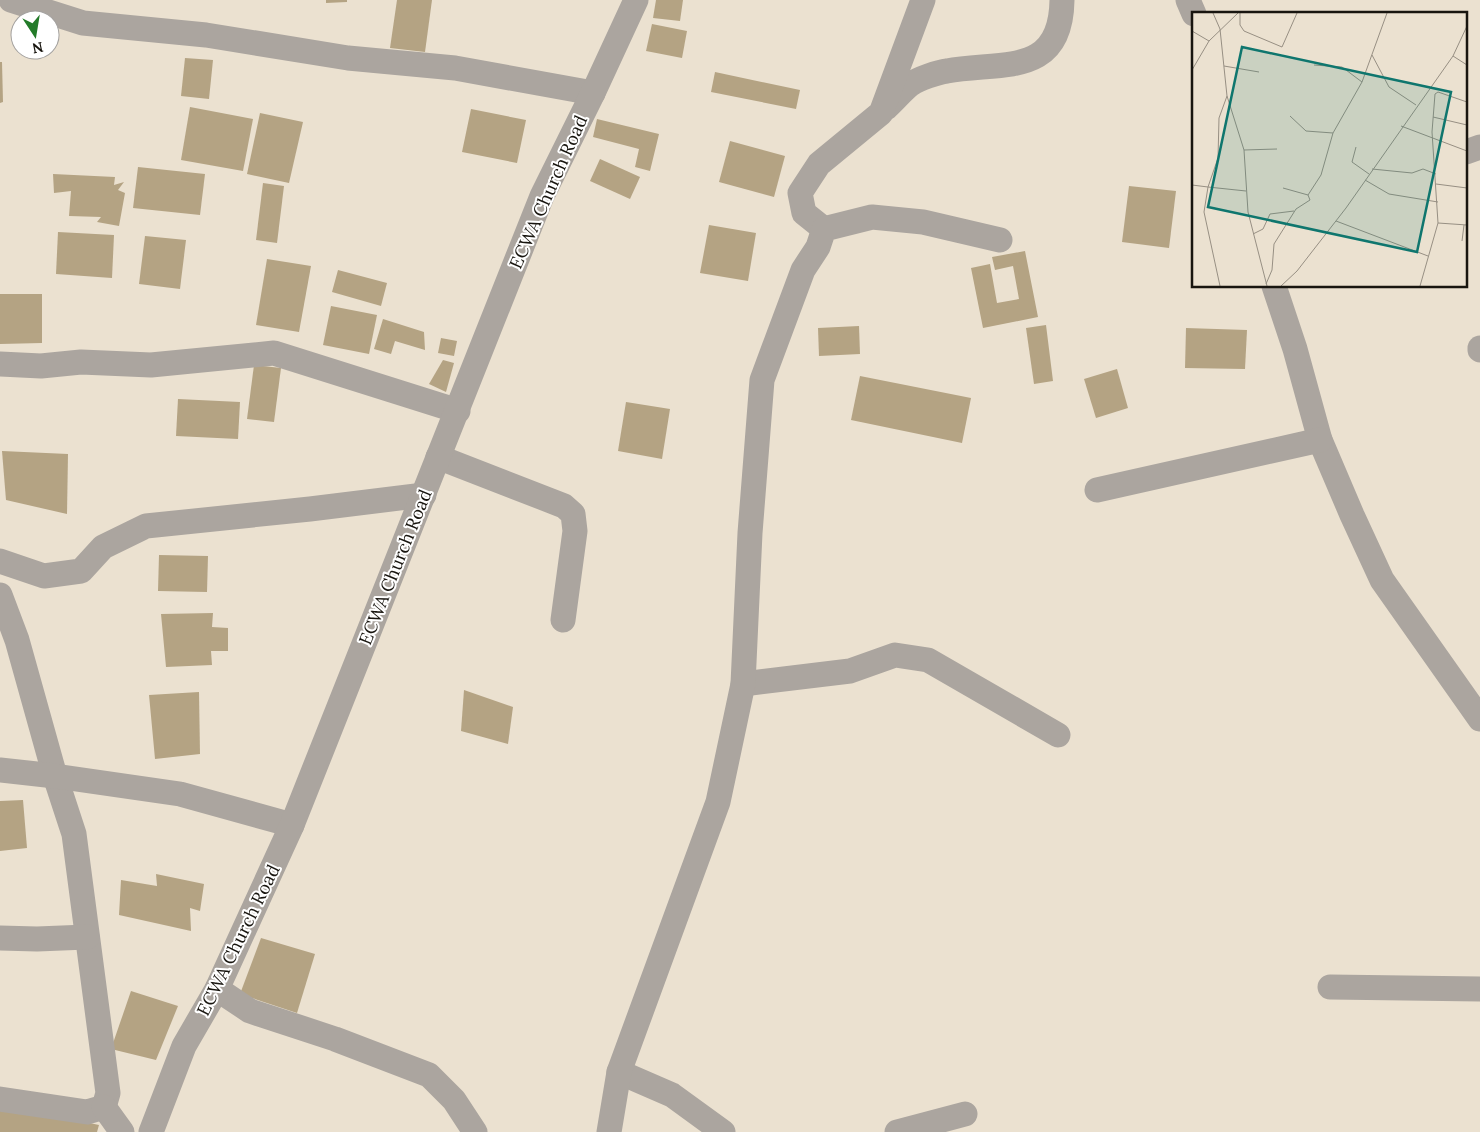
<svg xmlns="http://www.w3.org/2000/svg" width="1480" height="1132" font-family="Lora,serif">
  <rect width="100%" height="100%" fill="#ebe1d0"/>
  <g fill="#b4a383">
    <path d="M326 0H347V2L326 3Z"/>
    <path d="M397 0H432L425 52 390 48Z"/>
    <path d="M656 0H683L680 21 653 18Z"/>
    <path d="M652 24 687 31 682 58 646 51Z"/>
    <path d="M185 58 213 60 209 99 181 96Z"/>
    <path d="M0 62H2L3 102 0 103Z"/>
    <path d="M715 72 800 90 796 109 711 92Z"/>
    <path d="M190 107 253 119 243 171 181 160Z"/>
    <path d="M471 109 526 120 517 163 462 152Z"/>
    <path d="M260 113 303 122 289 183 247 174Z"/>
    <path d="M597 119 659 134 650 171 635 167 639 149 593 137Z"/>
    <path d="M730 141 785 156 774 197 719 182Z"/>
    <path d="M600 159 640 177 630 199 590 181Z"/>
    <path d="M138 167 205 174 200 215 133 208Z"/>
    <path d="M53 174 115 177 114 185 124 182 118 190 125 193 119 226 97 222 101 217 69 216 71 191 54 193Z"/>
    <path d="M263 183 284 186 277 243 256 240Z"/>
    <path d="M1129 186 1176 191 1169 248 1122 242Z"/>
    <path d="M709 225 756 233 748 281 700 273Z"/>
    <path d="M58 232 114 235 112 278 56 274Z"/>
    <path d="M145 236 186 240 180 289 139 284Z"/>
    <path d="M1025 251 1038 317 983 328 971 268 990 264 997 303 1019 299 1013 266 995 270 992 257Z"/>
    <path d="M267 259 311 266 299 332 256 325Z"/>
    <path d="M338 270 387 283 381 306 332 292Z"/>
    <path d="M0 294H42V343L0 344Z"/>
    <path d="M331 306 377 315 369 354 323 345Z"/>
    <path d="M383 319 424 332 425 350 395 341 391 354 374 349Z"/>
    <path d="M1046 325 1053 381 1034 384 1026 328Z"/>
    <path d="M859 326 860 354 819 356 818 328Z"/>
    <path d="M1186 328 1247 330 1245 369 1185 368Z"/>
    <path d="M441 338 457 341 454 356 438 353Z"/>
    <path d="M443 360 454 363 446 392 429 384Z"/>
    <path d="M254 365 281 368 274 422 247 419Z"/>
    <path d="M1117 369 1128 408 1096 418 1084 379Z"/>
    <path d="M860 376 971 398 962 443 851 420Z"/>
    <path d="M178 399 240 402 238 439 176 436Z"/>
    <path d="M626 402 670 409 662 459 618 451Z"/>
    <path d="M2 451 68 454 67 514 6 500Z"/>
    <path d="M159 555 208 556 207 592 158 591Z"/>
    <path d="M213 613 212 627 228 628V651H211L212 665 166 667 161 614Z"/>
    <path d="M464 690 513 707 508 744 461 731Z"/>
    <path d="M199 692 200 754 155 759 149 695Z"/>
    <path d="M23 800 27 848 0 851V801Z"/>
    <path d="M156 874 204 884 200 911 190 908 191 931 119 915 121 880 157 886Z"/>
    <path d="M261 938 315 954 297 1013 240 994Z"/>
    <path d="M131 991 178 1006 156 1060 111 1049Z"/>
    <path d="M0 1104 99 1125 97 1132H0Z"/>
  </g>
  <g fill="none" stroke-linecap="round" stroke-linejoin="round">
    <g stroke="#aba59f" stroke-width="25">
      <path d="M11 0 83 23 206 35 348 58 455 68 593 93"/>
      <path d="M1188 0 1194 14"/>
      <path d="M886 108C894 101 902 91 911 84 918 79 938 72 947 71 1001 61 1061 78 1062 0"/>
      <path d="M1466 152 1480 147"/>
      <path d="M824 229 804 213 800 193 819 164 881 113 923 0"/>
      <path d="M1274 286 1295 349 1320 440 1352 515 1382 580 1480 719"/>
      <path d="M1480 348V350"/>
      <path d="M0 364 41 366 81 362 151 365 274 353 458 411"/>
      <path d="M438 457 564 506 573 514 575 531 563 620"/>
      <path d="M1097 490 1320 440"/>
      <path d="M0 561 44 576 81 571 103 547 146 526 310 509 424 495"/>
      <path d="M0 595 17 640 55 776 74 834 108 1093 104 1107 87 1112 0 1099"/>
      <path d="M743 684 850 671 895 655 928 660 1058 735"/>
      <path d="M0 770 55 776 180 794 292 825"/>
      <path d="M0 938 37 939 87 937"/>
      <path d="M1330 987 1480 989"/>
      <path d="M217 989 250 1011 335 1039 429 1075 454 1100 475 1132"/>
      <path d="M619 1072 672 1095 723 1132"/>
      <path d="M104 1107 122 1132"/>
      <path d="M151 1132 184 1046 217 989 292 825 542 196 593 93 636 0"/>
      <path d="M609 1132 619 1072 718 802 743 684 750 533 762 380 803 270 818 247 824 229 872 217 923 222 1000 240"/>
      <path d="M897 1132 965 1114"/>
    </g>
  </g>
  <g text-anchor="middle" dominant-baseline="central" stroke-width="4" stroke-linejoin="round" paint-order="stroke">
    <g font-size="18" fill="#18150f" stroke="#fff">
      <text transform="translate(548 192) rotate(-66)">ECWA Church Road</text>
      <text transform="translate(395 567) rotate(-68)">ECWA Church Road</text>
      <text transform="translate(238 940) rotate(-64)">ECWA Church Road</text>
    </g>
  </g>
  <g transform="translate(1192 12)">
    <rect width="275" height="275" fill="#ebe1d0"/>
    <path fill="none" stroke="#978f83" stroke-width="1" d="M21 1 28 17 35 84 52 138 56 200 75 274M48 1V13L52 19 90 35 105 1M0 19 17 29M180 43 197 75 224 93M261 44 275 53M122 53 150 55 170 70M32 54 67 60M0 58 17 29 46 1M35 84 27 106 26 146 16 175 54 179M98 104 114 119 141 121M241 105 275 113M209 114 275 139M164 135 160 150 177 162M52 138 85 137M180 157 220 161 231 157 244 162M173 168 197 182 246 190M244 172 275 176M0 173 16 175 12 200 28 274M91 176 116 183 129 163 141 121 170 70 195 1M144 209 236 244M246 211 275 213M61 222 71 217 78 202 102 199M270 229 272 213M74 272 80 258 82 232 104 197 118 188 116 183M89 274 105 259 154 196 261 44 275 14M228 274 246 211 240 120 243 82 246 80 275 90"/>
    <path fill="#0f766e" fill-opacity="0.15" stroke="#0f766e" stroke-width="2.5" d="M50 35 259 80 225 240 16 195Z"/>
    <rect width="275" height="275" fill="none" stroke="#18150f" stroke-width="2.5"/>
  </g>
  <g transform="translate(35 35) rotate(168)"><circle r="24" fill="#ffffff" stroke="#a3a19f"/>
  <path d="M0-4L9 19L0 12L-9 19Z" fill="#237b29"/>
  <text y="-8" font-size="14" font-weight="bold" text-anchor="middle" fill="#18150f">N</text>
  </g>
</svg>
